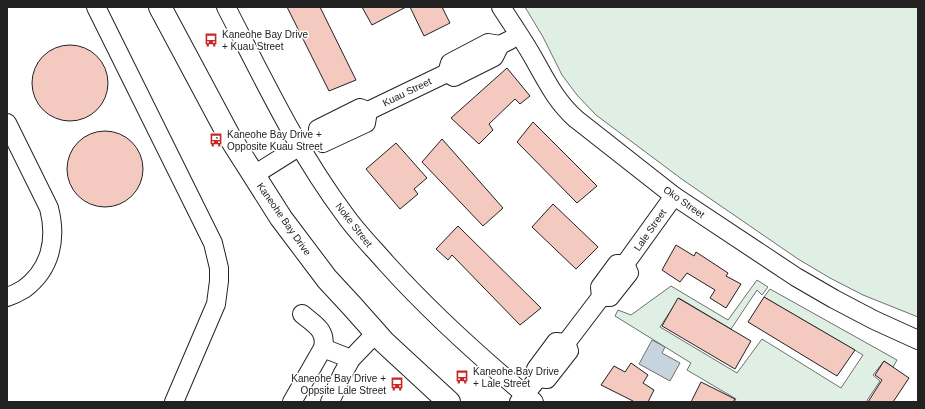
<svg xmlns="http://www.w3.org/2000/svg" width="925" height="409" font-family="Arial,sans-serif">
  <rect width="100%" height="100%" fill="#fff"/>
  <g fill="#e0efe3" stroke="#6f6f6f">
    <path d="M525 7H918V317L863 295 830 278 798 259 683 180 596 115 577 95 562 75 543 37Z"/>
    <path d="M757 280 768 287 762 295 757 290 731 329 679 298 660 327 737 373 762 339 841 388 863 355 764 297 770 289 897 360 893 367 884 361 873 375 880 381 866 402H734L736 399 687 370 691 363 615 316 618 310 631 315 671 286 728 320Z"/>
  </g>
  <path fill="#c7d3dd" stroke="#6f6f6f" d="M652 340 665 347 662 353 680 363 670 381 639 364Z"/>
  <g fill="#f3c9c0" stroke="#222">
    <path d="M287 7H320L356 80 329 91Z"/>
    <path d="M362 7H406L372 25Z"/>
    <path d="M410 7H442L450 23 424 36Z"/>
    <circle cx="70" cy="83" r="38"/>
    <path d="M507 68 530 96 520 104 515 99 489 124 493 130 479 144 451 118Z"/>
    <path d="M533 122 597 186 577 203 517 142Z"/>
    <circle cx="105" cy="169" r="38"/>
    <path d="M442 139 503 208 483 226 422 162Z"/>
    <path d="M396 143 427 178 414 189 418 194 400 209 366 169Z"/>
    <path d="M553 204 598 247 576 269 532 227Z"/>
    <path d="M458 226 541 308 520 325 452 255 448 260 436 249Z"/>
    <path d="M676 245 694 256 696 252 728 273 726 276 741 284 726 308 710 298 715 290 687 273 680 282 662 270Z"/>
    <path d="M764 297 855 350 837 376 748 322Z"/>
    <path d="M678 298 751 341 735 369 662 326Z"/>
    <path d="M884 361 909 378 893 402H868L882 380 875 375Z"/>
    <path d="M631 363 648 375 643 383 654 390 648 402H632L633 401 601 385 614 366 625 372Z"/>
    <path d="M701 382 735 399 733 402H691Z"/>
  </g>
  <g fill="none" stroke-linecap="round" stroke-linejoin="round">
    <g stroke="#222" stroke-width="20">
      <g id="minor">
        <path d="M96 7 213 243 219 268V281L216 304 174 402"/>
        <path d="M226 7C263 78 297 151 345 215 357 232 372 247 386 263 431 313 482 359 534 402"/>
        <path d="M501 7C512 24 524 41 534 59 547 82 556 101 576 119L674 196 796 277 834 299 874 320 918 340"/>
        <path d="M447 73 454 77 494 57 500 45 510 40"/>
        <path d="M7 123 49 208C57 239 51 269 24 289 19 292 13 295 7 297"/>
        <path d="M317 138 318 129 360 108 368 111 447 73 450 63 488 43 500 45"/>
        <path d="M317 138 323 143 366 123 368 111"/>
        <path d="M254 175 300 146 311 141"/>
        <path d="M625 264 674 196"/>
        <path d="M601 297H610L629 273 625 264"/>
        <path d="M566 343 601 297 600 287 617 264H625"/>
        <path d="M323 348 351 359"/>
        <path d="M538 378 547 379 569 351 566 343"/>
        <path d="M292 402 323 348C327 330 314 324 302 314"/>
        <path d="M330 402 342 375 351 359 376 333"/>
        <path d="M519 402 538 378 536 369 556 342 566 343"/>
      </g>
    </g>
    <g stroke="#222" stroke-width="24">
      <path id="major" d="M160 7 229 136 281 218 327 279 352 306 384 342 449 402"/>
    </g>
    <use href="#minor" stroke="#fff" stroke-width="18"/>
    <use href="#major" stroke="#fff" stroke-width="22"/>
  </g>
  <defs>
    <g id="bus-bare" transform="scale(1.08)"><path d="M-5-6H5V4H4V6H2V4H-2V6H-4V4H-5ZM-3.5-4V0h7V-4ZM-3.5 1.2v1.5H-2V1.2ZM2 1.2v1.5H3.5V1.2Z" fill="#c62828" stroke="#fff" stroke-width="2.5" paint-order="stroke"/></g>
  </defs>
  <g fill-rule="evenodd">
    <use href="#bus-bare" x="211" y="40"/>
    <use href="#bus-bare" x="216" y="140"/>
    <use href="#bus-bare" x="462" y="377"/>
    <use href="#bus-bare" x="397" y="384"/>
  </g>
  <g text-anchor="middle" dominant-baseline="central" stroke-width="3" stroke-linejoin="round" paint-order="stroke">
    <g font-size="10" fill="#222" stroke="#fff" text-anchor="start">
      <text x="222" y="34">Kaneohe Bay Drive<tspan x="222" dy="12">+ Kuau Street</tspan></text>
      <text x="227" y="134">Kaneohe Bay Drive +<tspan x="227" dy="12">Opposite Kuau Street</tspan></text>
      <text x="473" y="371">Kaneohe Bay Drive<tspan x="473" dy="12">+ Lale Street</tspan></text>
      <text x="386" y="378" text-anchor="end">Kaneohe Bay Drive +<tspan x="386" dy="12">Oppsite Lale Street</tspan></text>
    </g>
    <g font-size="10" fill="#222" stroke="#fff">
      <text transform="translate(407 92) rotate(-26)">Kuau Street</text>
      <text transform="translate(684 202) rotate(35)">Oko Street</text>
      <text transform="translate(284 219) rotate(55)">Kaneohe Bay Drive</text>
      <text transform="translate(354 225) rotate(52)">Noke Street</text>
      <text transform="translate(650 230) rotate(-55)">Lale Street</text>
    </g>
  </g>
  <rect width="925" height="409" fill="none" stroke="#222222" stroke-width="16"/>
</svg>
